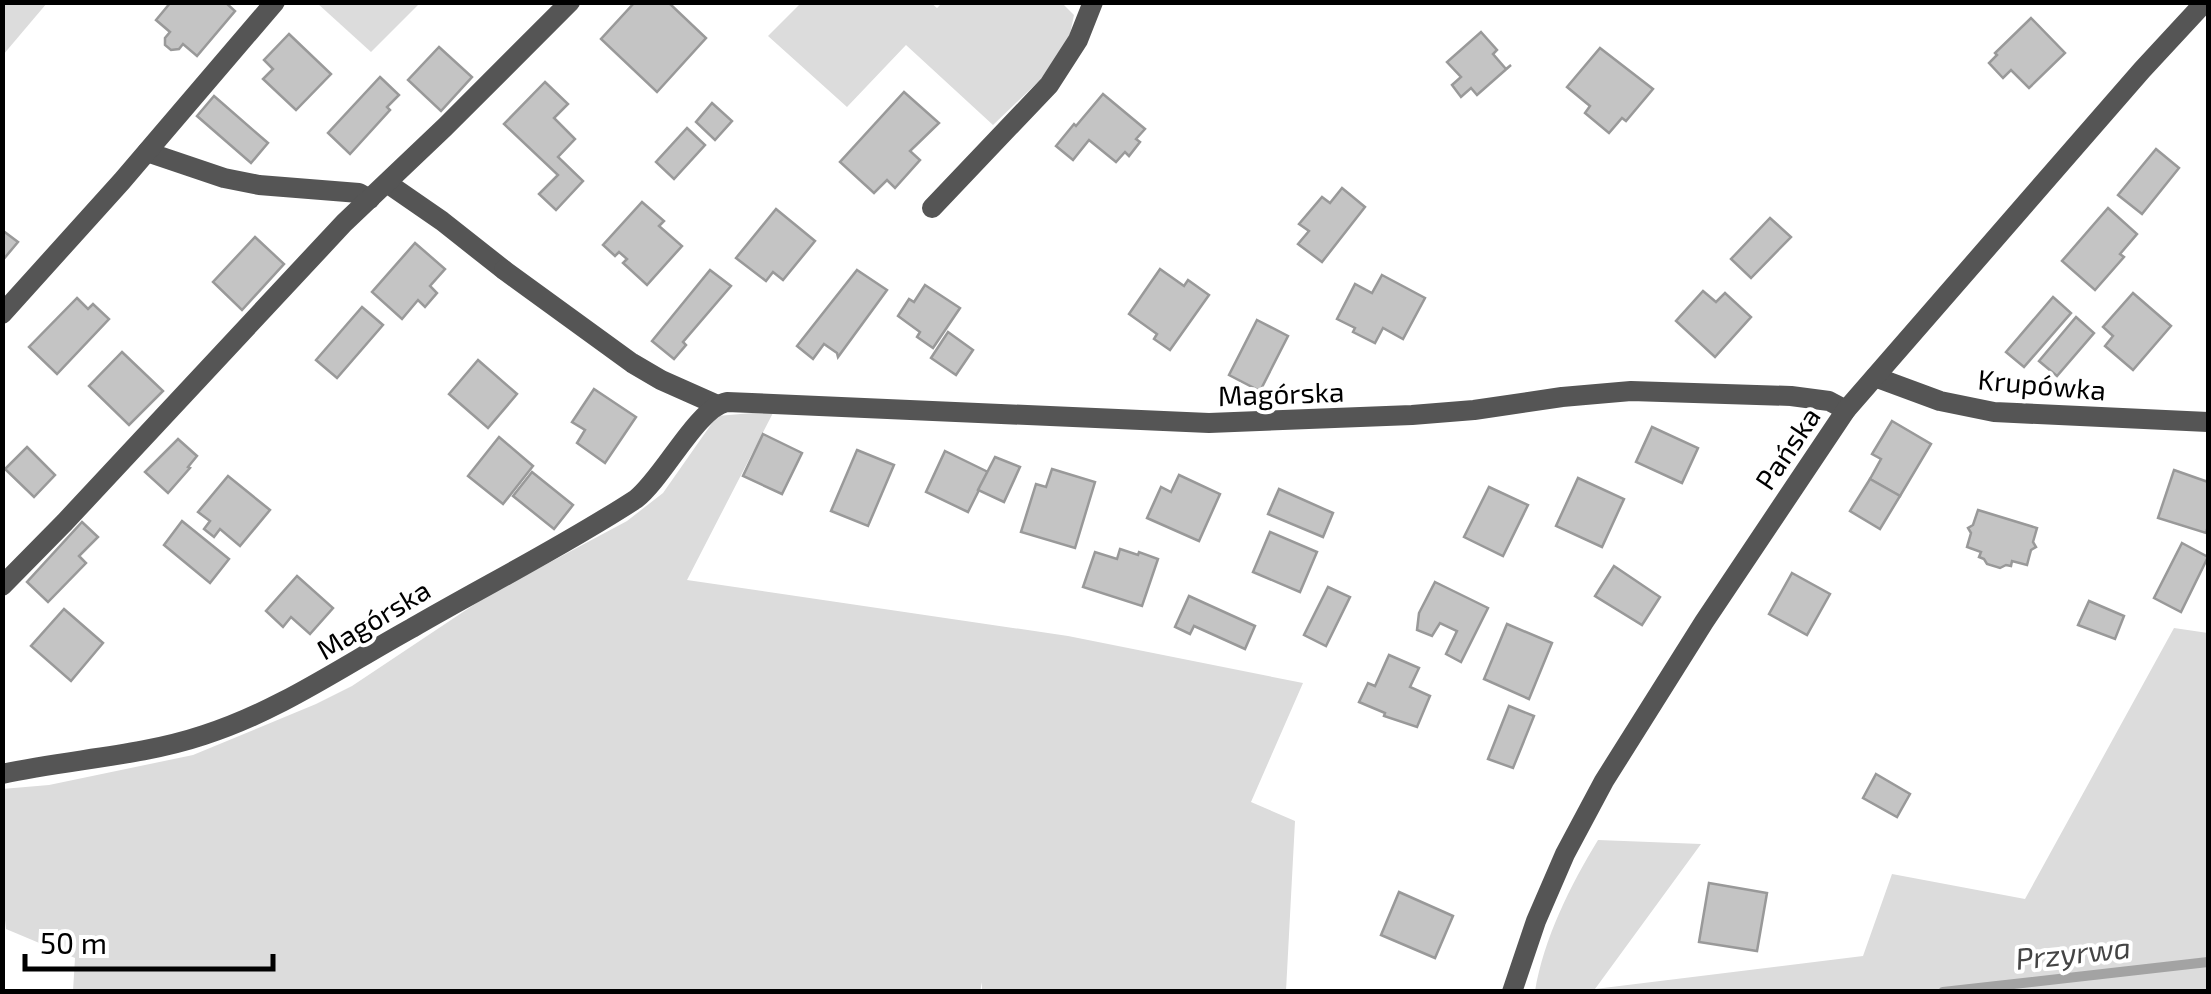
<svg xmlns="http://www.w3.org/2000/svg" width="2211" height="994" font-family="'Exo 2',sans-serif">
  <rect width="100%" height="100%" fill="#fff"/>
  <g fill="#dcdcdc">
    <path d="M3 2 47 3 3 55 2 3Z"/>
    <path d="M930 2 937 8 943 2H1061L1074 15 1069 39 1040 80 993 125 906 45 847 107 768 36 801 3Z"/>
    <path d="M317 3H420L371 52Z"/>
    <path d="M774 411 687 580 1068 636 1303 683 1251 802 1295 821 1286 991 982 992V982L980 992 73 991 75 958 6 929 2 894V789L49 785 193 755 316 704 352 686 487 596 627 521 663 493 717 416Z"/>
    <path d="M2174 628 2208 633V991H1535C1544 938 1570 886 1598 840L1701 844 1595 989 1863 956 1892 874 2025 899Z"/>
  </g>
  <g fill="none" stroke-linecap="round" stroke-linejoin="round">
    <path stroke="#a3a3a3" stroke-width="10" d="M1943 992 2208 962"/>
  </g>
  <g fill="#c4c4c4" stroke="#999" stroke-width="2.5">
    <path d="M171 2H225L235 11 197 56 183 44 179 49 171 50 165 45V38L170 32 156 20Z"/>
    <path d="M635 2H668L706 38 657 92 601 39Z"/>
    <path d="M2031 18 2065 53 2029 88 2011 70 2003 78 1989 63 1997 55 1995 53Z"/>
    <path d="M1481 32 1497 50 1493 54 1506 69 1511 65 1477 95 1471 88 1461 97 1452 85 1461 77 1447 62Z"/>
    <path d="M289 34 331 74 296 110 263 79 273 69 264 60Z"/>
    <path d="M439 47 472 77 441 111 408 80Z"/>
    <path d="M1600 48 1653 89 1626 121 1622 118 1609 133 1585 113 1590 106 1567 87Z"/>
    <path d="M380 77 399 95 387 107 390 110 350 154 328 133Z"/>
    <path d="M545 82 568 104 554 118 575 139 558 157 583 181 556 210 539 194 558 175 504 124Z"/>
    <path d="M904 92 939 123 910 151 920 160 895 188 887 180 874 193 840 162Z"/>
    <path d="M1103 94 1145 129 1136 139 1140 142 1129 156 1125 152 1116 162 1089 140 1073 160 1056 146 1074 124 1076 126Z"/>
    <path d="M214 96 268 143 251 163 197 116Z"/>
    <path d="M712 103 732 121 715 140 696 122Z"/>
    <path d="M687 128 705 145 674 179 656 162Z"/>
    <path d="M2156 149 2179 168 2142 214 2118 195Z"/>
    <path d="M1342 188 1365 207 1322 262 1298 244 1309 231 1299 224 1322 197 1330 203Z"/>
    <path d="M642 202 664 221 659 226 682 246 647 285 623 263 627 259 619 252 615 256 603 245Z"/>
    <path d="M2108 208 2137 234 2120 254 2124 257 2095 290 2062 261Z"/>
    <path d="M776 209 815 241 783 280 773 272 766 281 736 258Z"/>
    <path d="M1770 218 1791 237 1751 278 1731 259Z"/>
    <path d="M2 230 18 242 2 261Z"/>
    <path d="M255 237 284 264 242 310 213 282Z"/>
    <path d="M415 243 445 269 430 286 437 293 425 307 418 300 402 319 372 292Z"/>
    <path d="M1160 269 1184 286 1188 280 1209 295 1170 350 1154 339 1157 334 1129 314Z"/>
    <path d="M710 270 731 286 683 342 686 345 674 359 652 341Z"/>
    <path d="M857 270 887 290 838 357 837 353 824 344 813 359 797 346Z"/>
    <path d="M1382 275 1425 298 1403 339 1383 328 1375 343 1353 332 1355 328 1337 319 1355 284 1372 293Z"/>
    <path d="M925 285 960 308 933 348 917 337 920 332 898 316 909 299 914 302Z"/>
    <path d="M1703 291 1716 302 1725 293 1751 317 1715 357 1676 321Z"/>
    <path d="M2133 293 2171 326 2133 370 2105 346 2113 336 2103 327Z"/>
    <path d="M2053 297 2071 313 2024 367 2006 352Z"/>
    <path d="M77 298 88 309 93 304 109 319 57 374 29 347Z"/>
    <path d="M362 307 383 325 337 378 316 360Z"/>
    <path d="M2076 317 2094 333 2057 376 2039 361Z"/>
    <path d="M1257 320 1288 336 1260 391 1229 375Z"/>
    <path d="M948 332 973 350 956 375 931 358Z"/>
    <path d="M122 352 163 391 129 425 89 386Z"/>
    <path d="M478 360 517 394 488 428 449 394Z"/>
    <path d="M594 389 636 417 605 463 577 443 585 430 572 422Z"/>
    <path d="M1892 421 1931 444 1900 496 1870 479 1881 459 1872 454Z"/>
    <path d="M1652 427 1698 448 1682 483 1636 462Z"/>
    <path d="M763 434 802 453 782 494 743 476Z"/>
    <path d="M499 437 533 466 503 504 468 476Z"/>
    <path d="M178 439 197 456 188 467 190 468 168 493 145 472Z"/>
    <path d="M27 447 55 475 34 497 5 469Z"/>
    <path d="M857 450 894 465 868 526 831 511Z"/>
    <path d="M945 451 988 472 968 512 926 492Z"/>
    <path d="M995 457 1020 467 1004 502 978 490Z"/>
    <path d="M1052 469 1095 482 1075 548 1021 532 1036 484 1046 487Z"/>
    <path d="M2174 470 2208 482V526L2206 533 2158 518Z"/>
    <path d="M532 472 573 505 554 529 513 496Z"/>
    <path d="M1179 475 1220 494 1199 541 1147 518 1161 487 1171 492Z"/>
    <path d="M228 476 270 510 240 546 220 529 214 537 204 529 210 521 198 512Z"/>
    <path d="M1578 478 1624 499 1602 547 1556 526Z"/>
    <path d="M1870 479 1900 496 1880 529 1850 511Z"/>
    <path d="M1489 487 1528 505 1503 556 1464 537Z"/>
    <path d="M1279 489 1333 513 1323 537 1268 514Z"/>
    <path d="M1978 510 2037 528 2033 542 2036 547 2031 550 2027 565 2012 561 2011 566 2006 565 2000 568 1987 564 1984 559 1979 557 1981 552 1967 547 1971 533 1968 528 1973 525Z"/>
    <path d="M182 521 229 559 210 583 164 545Z"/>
    <path d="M82 522 98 537 79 556 86 563 48 602 27 582Z"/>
    <path d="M1270 532 1317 552 1300 592 1253 572Z"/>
    <path d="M2182 543 2208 557 2181 612 2154 598Z"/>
    <path d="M1120 549 1138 555 1139 552 1158 559 1142 606 1083 587 1095 552 1117 559Z"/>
    <path d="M1614 566 1660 597 1642 625 1595 596Z"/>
    <path d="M1792 573 1830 594 1807 635 1769 614Z"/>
    <path d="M297 576 333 608 310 634 291 617 283 627 266 611Z"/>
    <path d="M1435 582 1488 608 1461 662 1446 654 1457 631 1440 623 1432 636 1417 630 1419 613Z"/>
    <path d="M1328 587 1350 597 1326 646 1304 635Z"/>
    <path d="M1189 596 1255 626 1245 649 1194 626 1190 634 1175 627Z"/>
    <path d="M2089 601 2124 616 2115 639 2078 625Z"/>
    <path d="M64 609 103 643 71 681 31 646Z"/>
    <path d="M1507 624 1552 643 1529 699 1484 679Z"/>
    <path d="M1389 655 1419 668 1410 687 1430 696 1417 727 1384 716 1385 713 1359 702 1368 683 1375 686Z"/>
    <path d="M1509 706 1534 716 1513 768 1488 759Z"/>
    <path d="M1876 774 1910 794 1897 817 1863 798Z"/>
    <path d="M1709 883 1767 893 1757 951 1699 942Z"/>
    <path d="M1399 892 1453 916 1435 958 1381 935Z"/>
  </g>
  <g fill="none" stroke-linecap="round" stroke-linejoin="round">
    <g stroke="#555" stroke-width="20">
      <path d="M147 152 224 178 259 185 359 193 370 199"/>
      <path d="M387 183 442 221 504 270"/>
      <path d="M932 208 1049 85 1078 40 1093 2"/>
    </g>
    <g stroke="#555" stroke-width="20">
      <path d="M504 270 632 363 661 380 715 404"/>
      <path d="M2 314 122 181 275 2"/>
      <path d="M1875 377 1940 401 1994 412 2208 422"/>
      <path d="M2 586 65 522 344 223 445 127 570 2"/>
      <path d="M2 774C69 759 138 757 204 735 279 711 343 666 412 628 486 585 564 546 636 499 664 477 697 408 727 402L1209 423 1412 415 1474 410 1562 397 1631 391 1791 396 1829 401 1846 410"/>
      <path d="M1512 992 1536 921 1565 854 1604 781 1704 622 1846 410 2142 70 2205 2"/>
    </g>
  </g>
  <g text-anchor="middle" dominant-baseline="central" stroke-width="8" stroke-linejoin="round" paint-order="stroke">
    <g font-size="28" fill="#000" stroke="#fff">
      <text transform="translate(2042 384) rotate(5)">Krupówka</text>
      <text transform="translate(1281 393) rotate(-2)">Magórska</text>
      <text transform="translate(1787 448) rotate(-56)">Pańska</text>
      <text transform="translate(373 619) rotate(-31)">Magórska</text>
    </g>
    <g font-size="30" font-style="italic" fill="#444" stroke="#fff">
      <text transform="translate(2073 952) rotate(-6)">Przyrwa</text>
    </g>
  </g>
  <rect width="2211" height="994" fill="none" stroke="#000000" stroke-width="10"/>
  <path d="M25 954v15h248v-15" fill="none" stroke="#000000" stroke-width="5"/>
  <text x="40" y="954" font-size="30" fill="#000000" stroke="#ffffff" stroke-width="8" paint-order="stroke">50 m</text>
</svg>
